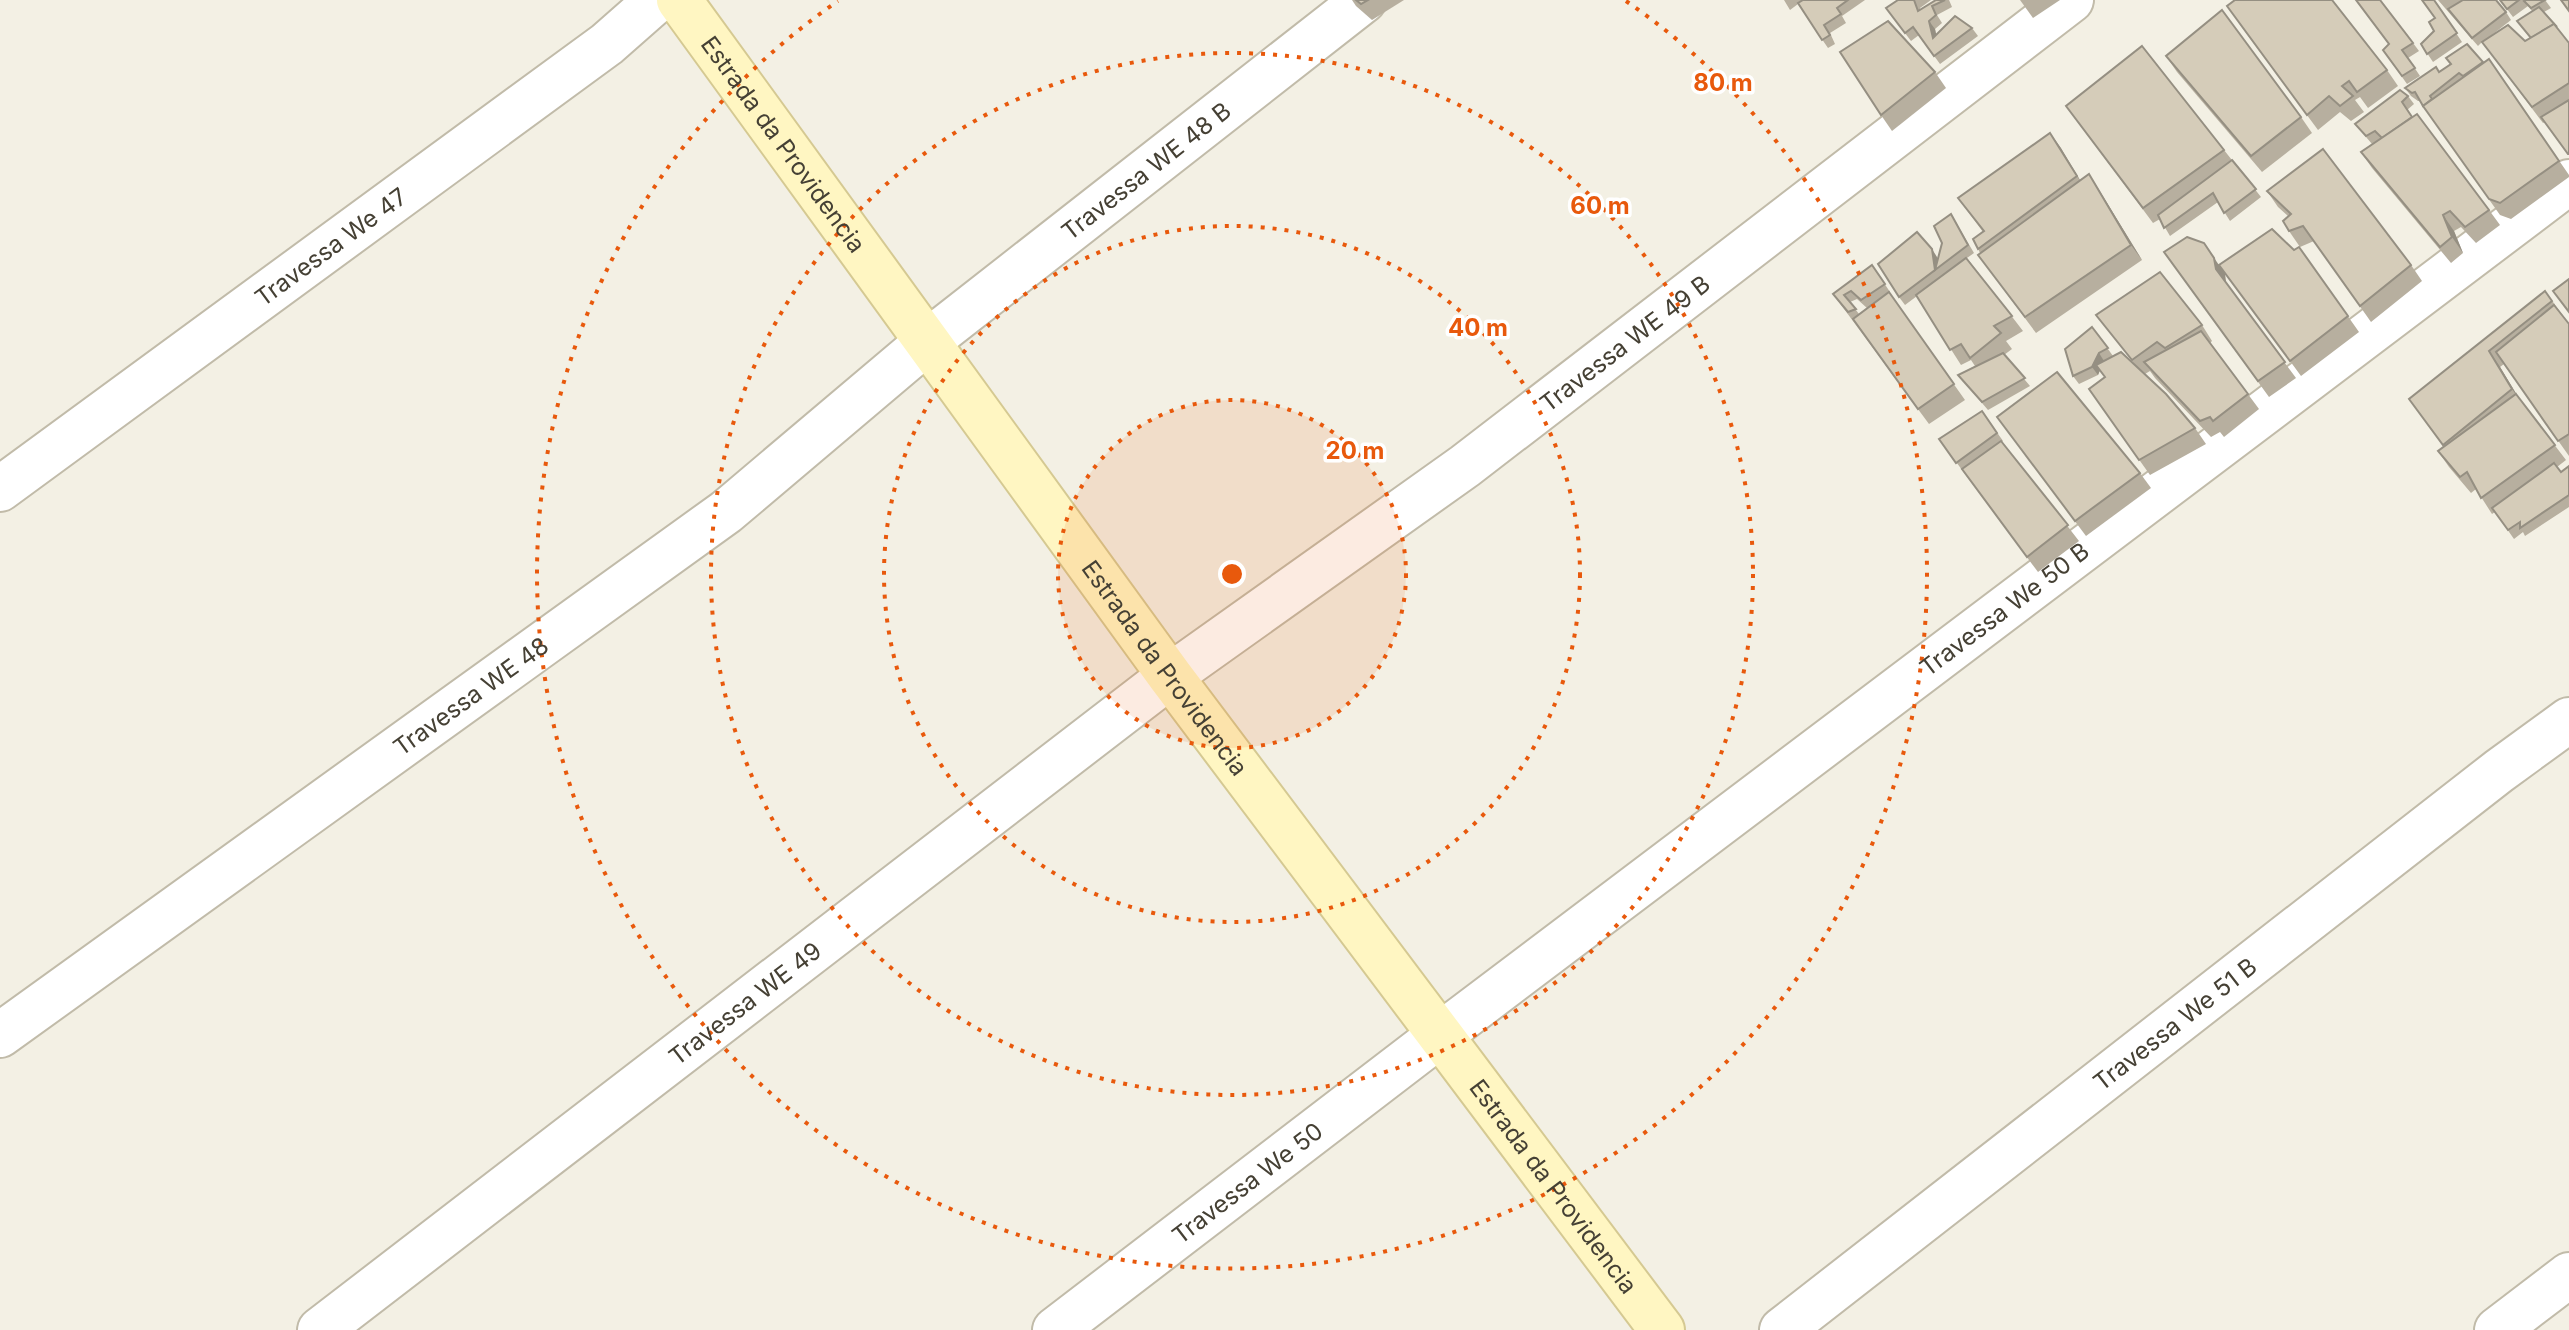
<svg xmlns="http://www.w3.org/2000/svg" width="2569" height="1330" font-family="Inter,sans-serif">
  <rect width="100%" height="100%" fill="#f3f0e4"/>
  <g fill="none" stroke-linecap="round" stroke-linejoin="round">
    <g stroke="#c1bba9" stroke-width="48">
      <g id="minor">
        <path id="s1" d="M0 489 607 44 657 0"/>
        <path id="s2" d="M0 1035 726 512 927 342 1364 0"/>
        <path id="s3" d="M320 1330 1170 676 1465 466 2071 0"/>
        <path id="s4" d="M1055 1330 1440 1035 2569 182"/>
        <path id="s5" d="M1782 1330 2499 771 2569 720"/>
        <path d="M2497 1330 2569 1275"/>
      </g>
    </g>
    <g stroke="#d5c992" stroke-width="48">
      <g id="secondary">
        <path id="s6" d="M679 0 1170 676 1662 1330"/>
      </g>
    </g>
    <use href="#minor" stroke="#fff" stroke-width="44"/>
    <use href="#secondary" stroke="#fff6c2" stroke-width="44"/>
  </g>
  <g fill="#b7af9f" fill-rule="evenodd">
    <path d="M1352 0H1404L1372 20 1356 6Z"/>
    <path d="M1784 0H1865L1842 16 1846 23 1830 33 1835 44 1828 48 1798 4 1790 10Z"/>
    <path d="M1898 0H1931L1920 8V10L1936 0H1949L1952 7 1937 15 1942 23 1935 29 1936 35 1972 28 1978 36 1940 64 1919 35 1911 41 1886 8Z"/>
    <path d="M2020 0H2060L2033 18Z"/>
    <path d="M2434 0 2462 42 2433 62 2421 44 2434 31 2435 18Z"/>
    <path d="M2438 0H2462L2506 12 2511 20 2488 38 2525 41 2530 38 2517 21 2532 11 2528 6 2513 17 2500 0H2545L2551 8 2544 12 2557 27 2569 43V155L2545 122 2543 123 2482 42 2478 46Z"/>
    <path d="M2238 22 2387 70 2398 86 2368 108 2360 97 2355 100 2364 112 2351 121 2340 112 2318 130Z"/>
    <path d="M2413 43 2419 51 2408 58 2420 76 2407 84 2383 50Z"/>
    <path d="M2467 44 2484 63 2489 59 2569 175V177L2511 219 2500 215 2423 106 2420 101H2418L2411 96 2405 88 2439 72 2450 64 2446 58Z"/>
    <path d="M2166 56 2301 117 2312 133 2262 172 2177 72Z"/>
    <path d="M1935 72 1946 88 1892 131 1881 115Z"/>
    <path d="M2408 96 2414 104 2407 110 2489 210 2500 225 2476 243 2461 227 2454 231 2463 253 2451 263 2372 168 2361 152 2372 144 2355 124Z"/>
    <path d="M2066 106 2224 150 2261 197 2230 221 2218 202 2170 236 2160 219 2153 223Z"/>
    <path d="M2050 133 2080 180 2089 174 2099 190 2142 260 2036 333 1989 270 1978 249 1983 232 1958 198Z"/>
    <path d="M2267 191 2411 265 2422 281 2371 322 2314 241 2300 247 2289 231 2288 216 2278 207Z"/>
    <path d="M1951 214 1974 253 1967 258 2023 331 2006 341 2012 349 2004 355 2030 386 1988 410 1958 375 1975 366 1971 360 1961 365 1917 296 1905 305 1899 297 1937 257 1938 259Z"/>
    <path d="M2299 247 2359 332 2301 376 2223 270 2225 274 2226 283 2296 378 2269 397 2164 252 2219 265 2294 250Z"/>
    <path d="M1872 265 1890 292 1889 293 1965 400 1929 424 1833 294ZM1857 299 1867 308 1859 314 1850 302Z"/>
    <path d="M2545 291 2569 324V456L2504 364 2500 367 2520 400 2566 460 2557 467 2561 472 2569 466V507L2525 536 2523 532 2514 539 2495 512 2492 514 2476 489 2471 493 2449 467 2438 451 2444 447 2409 399Z"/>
    <path d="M2096 315 2202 325 2212 341 2210 343 2259 409 2224 437 2220 432 2211 437 2155 378 2150 371 2145 374 2195 428 2206 444 2150 475 2089 389 2105 377 2100 370 2098 375 2079 384 2073 376 2092 327 2113 356 2136 366Z"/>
    <path d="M1982 411 2003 441 2002 442 2079 541 2038 572 1939 439Z"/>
    <path d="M1997 417 2140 473 2151 488 2086 536Z"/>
  </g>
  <g fill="#958f82">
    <path d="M1929 21 1935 29 1939 47 1933 38Z"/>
    <path d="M2050 133 2061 148 2087 192 2077 176Z"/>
    <path d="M2089 174 2099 190 2142 260 2131 245Z"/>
    <path d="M2443 215 2454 231 2463 253 2452 237Z"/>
    <path d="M2204 243 2225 274 2226 284 2216 269Z"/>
    <path d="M1932 249 1937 257 1939 267 1935 270 1941 278 1935 270Z"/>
    <path d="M2489 351 2500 367 2523 405 2512 389Z"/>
    <path d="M2099 353 2104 361 2098 375 2092 367Z"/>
  </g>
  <g fill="#d5ccb9" stroke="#958f82" stroke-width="2">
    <path d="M1356 0H1368L1361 4Z"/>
    <path d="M1803 0H1848L1837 8 1841 14 1824 25 1830 35 1822 40 1798 3Z"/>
    <path d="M1898 0H1914L1918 11 1936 0H1945L1932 6 1936 15 1929 21 1933 38 1955 16 1972 28 1934 56 1913 27 1905 33 1886 8Z"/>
    <path d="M2235 0H2332L2387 70 2357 92 2349 81 2342 86 2353 96 2340 106 2329 96 2307 115 2227 6Z"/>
    <path d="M2356 0H2380L2413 43 2402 50 2415 68 2402 76 2383 50 2389 44Z"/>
    <path d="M2422 0H2434L2457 33 2427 54 2421 44 2434 31 2429 22 2435 18Z"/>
    <path d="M2463 0H2496L2506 12 2472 38 2448 9Z"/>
    <path d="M2500 0H2519L2507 9Z"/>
    <path d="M2526 0H2545L2531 8 2524 1Z"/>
    <path d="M2561 0H2569V11Z"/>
    <path d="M2539 7 2557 27 2554 24 2531 38 2517 21Z"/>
    <path d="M2222 10 2301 117 2251 156 2166 56Z"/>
    <path d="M1888 21 1935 72 1881 115 1840 52Z"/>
    <path d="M2554 24 2569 43V83L2532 107 2482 42 2508 25 2525 41Z"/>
    <path d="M2467 44 2483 62 2463 76 2459 73 2430 96 2432 99 2423 106 2415 92 2412 93 2405 88 2436 67 2439 72 2451 64 2446 58Z"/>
    <path d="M2142 46 2224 150 2143 208 2066 106Z"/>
    <path d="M2489 59 2559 161 2500 203 2489 199 2423 106Z"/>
    <path d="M2400 90 2408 96 2402 102 2412 117 2382 138 2375 131 2366 136 2355 124Z"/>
    <path d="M2569 100V154H2568L2541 117Z"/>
    <path d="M2417 114 2489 210 2465 227 2450 211 2443 215 2452 237 2440 247 2361 152Z"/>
    <path d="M2050 133 2077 176 1978 249 1973 239 1984 231 1958 198Z"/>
    <path d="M2323 149 2411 265 2360 306 2303 226 2289 231 2283 221 2291 214 2267 191Z"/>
    <path d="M2232 160 2256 189 2224 213 2213 193 2164 228 2158 215Z"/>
    <path d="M2089 174 2131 245 2025 317 1978 255Z"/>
    <path d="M1951 214 1968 245 1935 270 1942 243 1934 226Z"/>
    <path d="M2272 229 2294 250 2299 247 2348 316 2290 361 2219 265Z"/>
    <path d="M1917 232 1932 249 1935 270 1899 297 1878 264Z"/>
    <path d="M2187 237 2204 243 2214 258 2216 269 2285 362 2258 381 2164 252Z"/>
    <path d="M1966 258 2012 316 1994 326 2001 333 1970 358 1961 344 1950 350 1916 295Z"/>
    <path d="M1872 265 1885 284 1861 300 1851 291 1844 295 1856 309 1848 312 1833 294Z"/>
    <path d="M2160 272 2202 325 2165 348 2157 342 2132 360 2096 315Z"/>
    <path d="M2569 279V312L2553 291Z"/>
    <path d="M2545 291 2552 301 2489 351 2512 389 2443 445 2409 399Z"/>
    <path d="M1889 292 1954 384 1918 409 1853 319Z"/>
    <path d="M2554 305 2569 324V434L2558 441 2496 352Z"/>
    <path d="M2092 327 2108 348 2099 353 2092 367 2073 376 2065 349Z"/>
    <path d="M2201 331 2248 394 2213 421 2210 417 2200 421 2144 362Z"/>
    <path d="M2121 352 2166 394 2195 428 2139 460 2089 389 2105 377 2096 365Z"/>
    <path d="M2003 353 2025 378 1982 402 1958 375Z"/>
    <path d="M2057 372 2140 473 2075 521 1997 417Z"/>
    <path d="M2516 394 2555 445 2481 498 2467 472 2460 477 2438 451Z"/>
    <path d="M1982 411 1997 433 1956 463 1939 439Z"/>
    <path d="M2001 441 2068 525 2027 557 1962 469Z"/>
    <path d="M2554 463 2561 472 2569 466V495L2520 528V522L2508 530 2492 508Z"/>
  </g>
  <circle cx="1232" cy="574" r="174" fill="#e8590c" fill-opacity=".12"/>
  <g fill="none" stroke="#e8590c" stroke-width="4" stroke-dasharray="4 8">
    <circle cx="1232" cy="574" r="174"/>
    <circle cx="1232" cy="574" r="348"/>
    <circle cx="1232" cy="574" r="521"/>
    <path d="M1626 1A695 695 0 1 1 838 1"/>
  </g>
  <g text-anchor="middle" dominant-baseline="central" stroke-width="7" stroke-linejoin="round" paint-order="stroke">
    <g font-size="24" fill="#454034" stroke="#fff">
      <text stroke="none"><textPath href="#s6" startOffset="178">Estrada da Providencia</textPath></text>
      <text stroke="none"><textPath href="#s2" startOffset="1436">Travessa WE 48 B</textPath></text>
      <text stroke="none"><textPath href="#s1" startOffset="410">Travessa We 47</textPath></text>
      <text stroke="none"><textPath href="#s3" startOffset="1636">Travessa WE 49 B</textPath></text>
      <text stroke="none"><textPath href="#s4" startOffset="1192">Travessa We 50 B</textPath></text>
      <text stroke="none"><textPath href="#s6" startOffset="826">Estrada da Providencia</textPath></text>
      <text stroke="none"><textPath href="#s2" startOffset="580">Travessa WE 48</textPath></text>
      <text stroke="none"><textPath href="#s3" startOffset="536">Travessa WE 49</textPath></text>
      <text stroke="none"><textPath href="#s5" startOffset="498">Travessa We 51 B</textPath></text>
      <text stroke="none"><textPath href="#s4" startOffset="242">Travessa We 50</textPath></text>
      <text stroke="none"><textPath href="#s6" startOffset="1474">Estrada da Providencia</textPath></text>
    </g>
  </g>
  <circle cx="1232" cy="574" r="12" fill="#e8590c" stroke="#fff" stroke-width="4"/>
  <g font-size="24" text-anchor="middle" font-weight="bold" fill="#e8590c" stroke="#fff" stroke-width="7" stroke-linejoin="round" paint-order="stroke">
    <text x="1723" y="91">80 m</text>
    <text x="1600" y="214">60 m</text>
    <text x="1478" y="336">40 m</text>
    <text x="1355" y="459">20 m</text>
  </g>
</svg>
